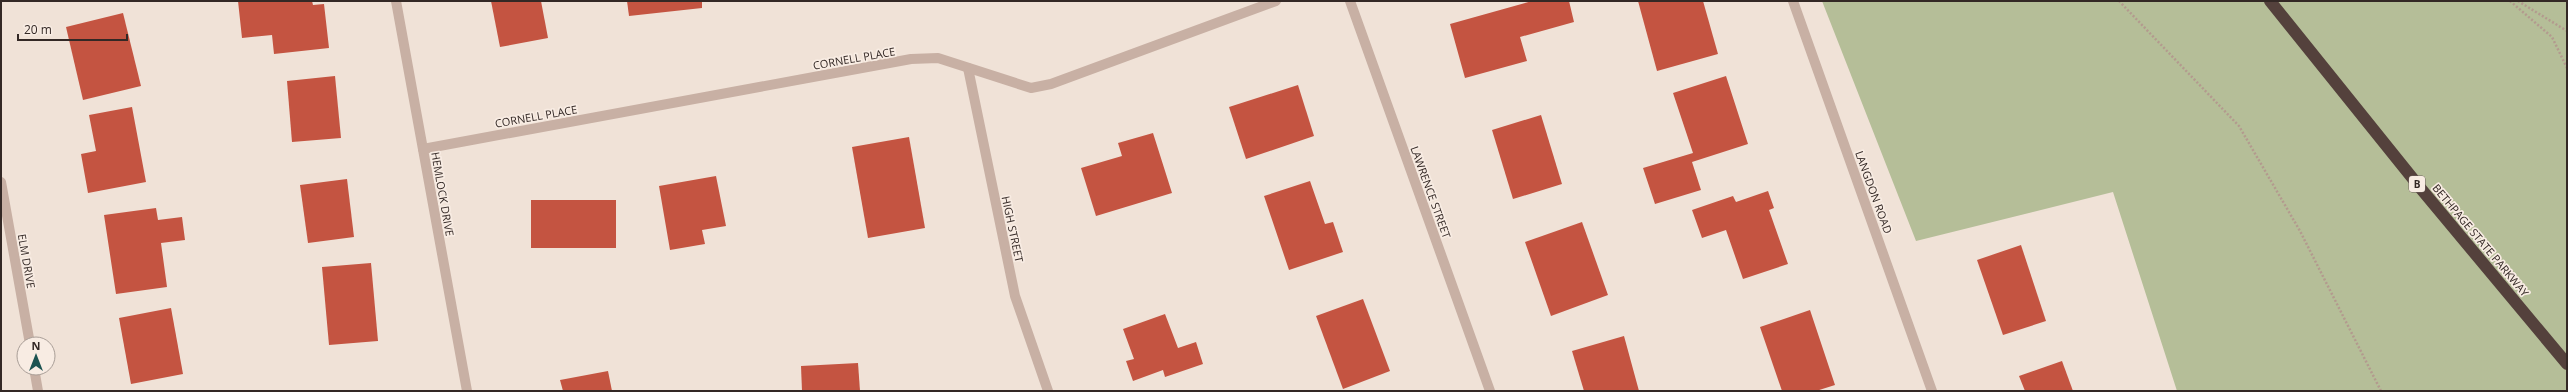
<svg xmlns="http://www.w3.org/2000/svg" width="2568" height="392" font-family="'Open Sans',sans-serif">
  <rect width="100%" height="100%" fill="#f0e2d7"/>
  <path fill="#b5be98" d="M1822 1H2567V391H2177L2113 192 1916 241Z"/>
  <g fill="#c45441">
    <path d="M238 1H312L313 5 324 4 329 48 274 54 272 35 242 38Z"/>
    <path d="M491 1H541L548 38 500 47Z"/>
    <path d="M627 1H702V8L629 16Z"/>
    <path d="M1532 1H1569L1574 22 1520 37 1527 61 1465 78 1450 24Z"/>
    <path d="M1638 1H1703L1718 54 1657 71Z"/>
    <path d="M123 13 141 86 83 100 66 27Z"/>
    <path d="M335 76 341 138 292 142 287 81Z"/>
    <path d="M1726 76 1748 144 1692 162 1701 190 1655 204 1643 168 1693 153 1673 93Z"/>
    <path d="M1298 85 1314 136 1246 159 1229 107Z"/>
    <path d="M132 107 146 182 88 193 81 154 96 151 89 115Z"/>
    <path d="M1541 115 1562 184 1513 199 1492 130Z"/>
    <path d="M1153 133 1172 193 1096 216 1081 168 1122 156 1118 143Z"/>
    <path d="M909 137 925 228 868 238 852 147Z"/>
    <path d="M716 176 726 226 702 230 705 244 670 250 659 186Z"/>
    <path d="M347 179 354 237 308 243 300 185Z"/>
    <path d="M1310 181 1325 224 1333 222 1343 252 1289 270 1264 196Z"/>
    <path d="M1768 191 1774 208 1769 210 1788 264 1743 279 1726 230 1702 238 1692 210 1733 196 1736 202Z"/>
    <rect x="531" y="200" width="85" height="48"/>
    <path d="M156 208 158 220 182 217 185 240 161 243 167 287 116 294 104 215Z"/>
    <path d="M1582 222 1608 295 1551 316 1525 242Z"/>
    <path d="M2021 245 2046 321 2003 335 1977 260Z"/>
    <path d="M371 263 378 341 329 345 322 267Z"/>
    <path d="M1363 299 1390 371 1343 389 1316 316Z"/>
    <path d="M171 308 183 374 131 384 119 318Z"/>
    <path d="M1810 310 1835 385 1816 391H1782L1760 327Z"/>
    <path d="M1165 314 1178 348 1196 342 1203 364 1165 377 1163 370 1133 381 1126 361 1134 359 1123 329Z"/>
    <path d="M1624 336 1639 391H1584L1572 351Z"/>
    <path d="M2062 361 2073 391H2025L2019 376Z"/>
    <path d="M858 363 860 391H802L801 366Z"/>
    <path d="M608 371 612 391H563L560 380Z"/>
  </g>
  <g fill="none" stroke-linecap="round" stroke-linejoin="round">
    <g stroke="#b39a8e" stroke-width="2.5" stroke-dasharray="2 2" stroke-linecap="butt">
      <path d="M2119 1 2239 126 2300 231 2381 391"/>
      <path d="M2510 1 2552 37 2567 68"/>
      <path d="M2518 1 2567 31"/>
    </g>
    <g stroke="#c8b0a4" stroke-width="10">
      <path d="M396 1 467 391"/>
      <path d="M1350 1 1490 391"/>
      <path d="M1793 1 1932 391"/>
      <path d="M968 68 1015 296 1048 391"/>
      <path d="M423 149 911 59 938 58 1031 88 1051 84 1276 1"/>
      <path d="M1 182 30 344"/>
      <path d="M34 368 38 391"/>
    </g>
    <path stroke="#54413c" stroke-width="12" d="M2270 1 2422 190 2567 364"/>
  </g>
  <g text-anchor="middle" dominant-baseline="central" stroke-width="3.5" stroke-linejoin="round" paint-order="stroke">
    <rect fill="#f8ece3" stroke="#6e635e" stroke-width="1" x="2409" y="176" width="16" height="16" rx="3"/>
    <g font-size="10" font-weight="bold" fill="#332825">
      <text x="2417" y="184">B</text>
    </g>
    <g font-size="11" fill="#332825" stroke="#f8ece3">
      <text transform="translate(854 58) rotate(-10)">CORNELL PLACE</text>
      <text transform="translate(536 116) rotate(-10)">CORNELL PLACE</text>
      <text transform="translate(1431 192) rotate(70)">LAWRENCE STREET</text>
      <text transform="translate(1874 192) rotate(70)">LANGDON ROAD</text>
      <text transform="translate(443 194) rotate(80)">HEMLOCK DRIVE</text>
      <text transform="translate(1013 229) rotate(78)">HIGH STREET</text>
      <text transform="translate(2481 240) rotate(50)">BETHPAGE STATE PARKWAY</text>
      <text transform="translate(27 261) rotate(80)">ELM DRIVE</text>
    </g>
  </g>
  <rect width="2568" height="392" fill="none" stroke="#332825" stroke-width="4"/>
  <g transform="translate(36 356)"><circle r="19" fill="#f8ece3" stroke="#a99e97"/>
  <path d="M0-3L7 15L0 10L-7 15Z" fill="#1c5351"/>
  <text y="-6" font-size="11" font-weight="bold" text-anchor="middle" fill="#332825">N</text>
  </g>
  <path d="M18 34v6h109v-6" fill="none" stroke="#332825" stroke-width="2"/>
  <text x="24" y="34" font-size="12" fill="#332825" stroke="#f8ece3" stroke-width="3" paint-order="stroke">20 m</text>
</svg>
